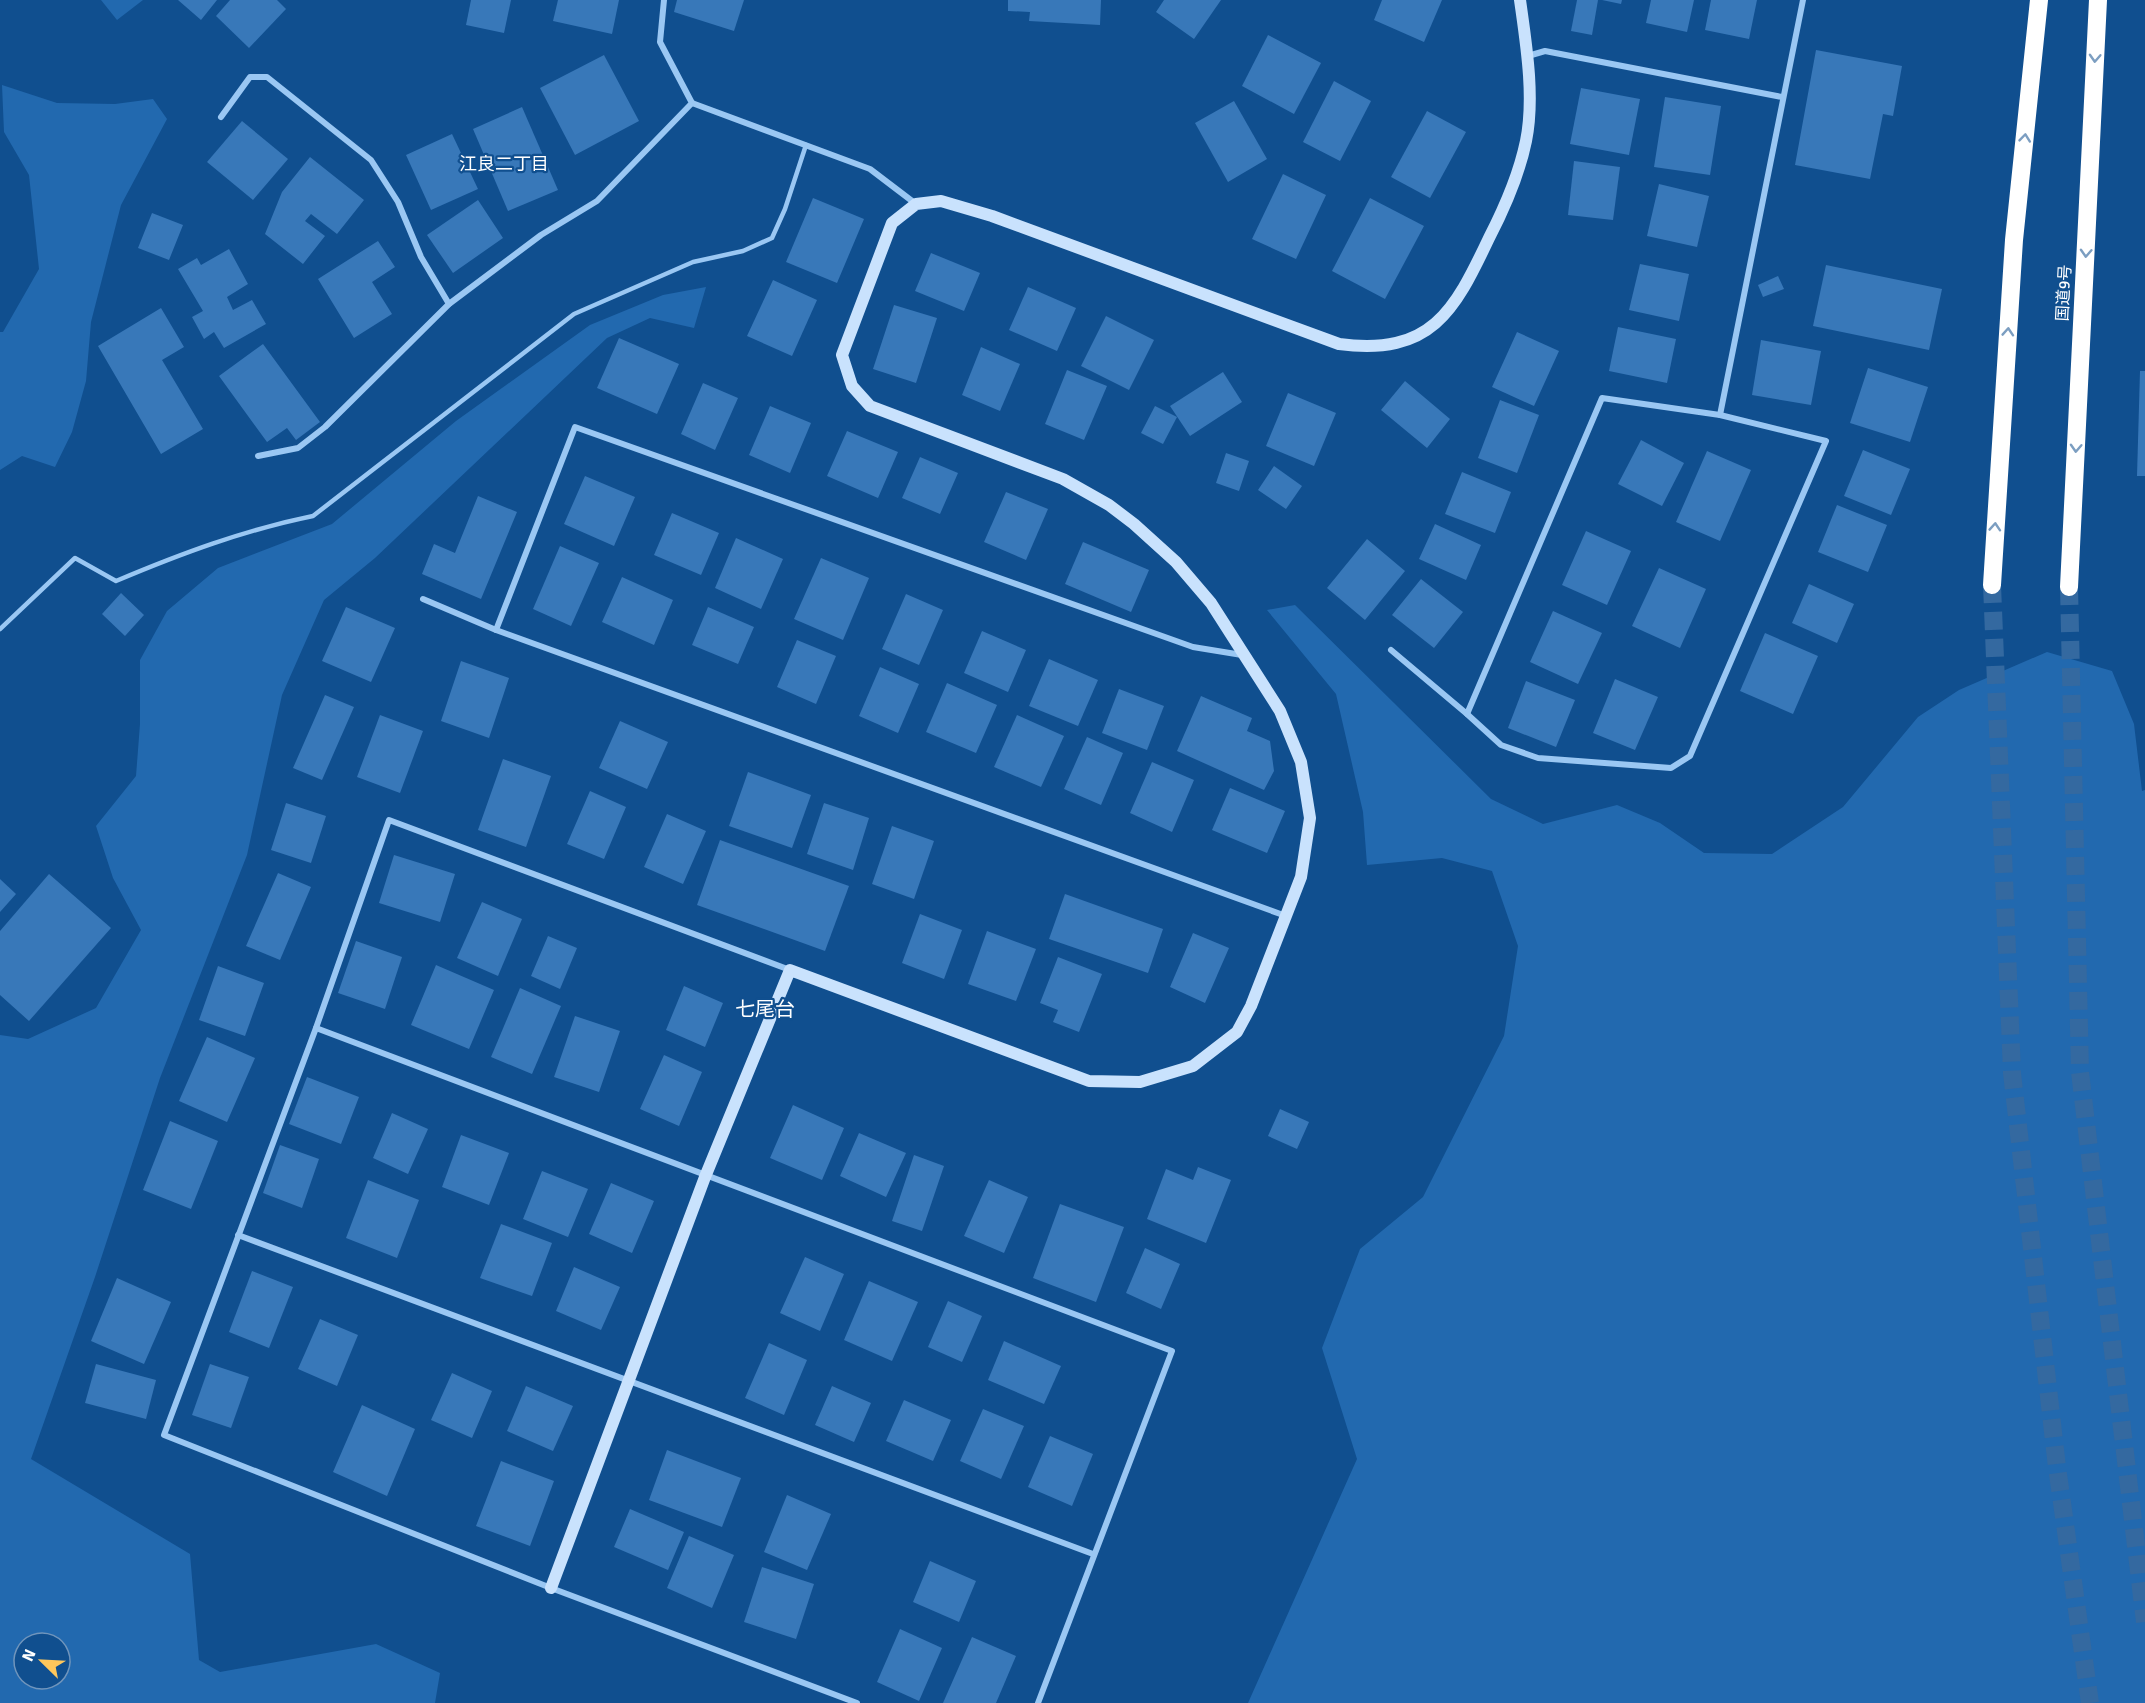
<svg xmlns="http://www.w3.org/2000/svg" width="2145" height="1703" font-family="Signika,'Noto Sans JP',sans-serif">
  <rect width="100%" height="100%" fill="#104f8f"/>
  <g fill="#2269af" fill-rule="evenodd">
    <path d="M101 0H143L117 20Z"/>
    <path d="M2 85 57 103 115 104 153 99 167 119 121 205 91 322 86 381 72 432 55 467 22 456 0 470V332H3L39 269 29 175 4 132Z"/>
    <path d="M706 287 694 328 650 318 607 338 375 558 324 600 282 695 247 855 160 1078 95 1277 31 1459 190 1554 199 1660 220 1672 376 1644 440 1673 435 1703H0V1035L28 1039 96 1008 141 930 113 878 96 826 136 776 140 724V660L167 611 218 568 332 524 456 421 590 325 663 295ZM24 1643H60V1679H24Z"/>
    <path d="M1295 605 1491 799 1543 824 1617 805 1660 823 1704 853 1772 854 1843 807 1918 717 1959 690 2047 652 2112 671 2134 724 2142 791 2145 790V1703H1248L1357 1459 1322 1348 1360 1249 1423 1197 1504 1036 1518 946 1492 871 1442 858 1367 865 1363 812 1336 694 1267 610Z"/>
  </g>
  <g fill="#3878b9">
    <path d="M178 0H217L201 20Z"/>
    <path d="M230 0H277L286 9 249 48 216 16Z"/>
    <path d="M471 0H511L504 33 466 25Z"/>
    <path d="M558 0H619L612 34 553 21Z"/>
    <path d="M677 0H744L734 31 674 12Z"/>
    <path d="M1008 0H1101L1100 25 1029 21 1030 12 1008 11Z"/>
    <path d="M1164 0H1221L1194 39 1156 12Z"/>
    <path d="M1382 0H1442L1424 42 1374 20Z"/>
    <path d="M1577 0H1598L1592 35 1571 31Z"/>
    <path d="M1602 0H1622L1621 4Z"/>
    <path d="M1651 0H1694L1687 32 1646 23Z"/>
    <path d="M1711 0H1757L1749 39 1705 30Z"/>
    <path d="M1268 35 1321 63 1294 114 1242 86Z"/>
    <path d="M1816 50 1902 66 1893 116 1883 114 1870 179 1795 165Z"/>
    <path d="M604 55 639 121 575 155 540 88Z"/>
    <path d="M1334 81 1371 101 1340 161 1303 142Z"/>
    <path d="M1581 88 1640 99 1629 155 1570 144Z"/>
    <path d="M1665 97 1721 106 1710 175 1654 167Z"/>
    <path d="M1234 101 1267 159 1228 182 1195 123Z"/>
    <path d="M522 107 558 190 508 211 473 129Z"/>
    <path d="M1427 111 1466 132 1430 198 1391 177Z"/>
    <path d="M242 121 288 159 253 200 207 162Z"/>
    <path d="M452 134 478 189 431 210 406 155Z"/>
    <path d="M310 157 364 200 337 234 311 214 305 221 325 236 303 264 265 234 282 192Z"/>
    <path d="M1574 161 1620 167 1613 220 1568 215Z"/>
    <path d="M1283 174 1326 195 1296 259 1252 239Z"/>
    <path d="M1659 184 1709 196 1697 247 1647 236Z"/>
    <path d="M813 198 864 219 837 283 786 262Z"/>
    <path d="M1370 198 1424 226 1385 299 1332 271Z"/>
    <path d="M478 200 503 238 453 273 427 235Z"/>
    <path d="M152 213 183 225 169 260 138 248Z"/>
    <path d="M378 241 395 267 372 282 392 314 354 338 318 279Z"/>
    <path d="M229 249 248 284 227 297 233 310 252 300 266 324 224 348 214 332 204 339 192 317 203 311 178 269 197 258 201 265Z"/>
    <path d="M931 253 980 273 964 311 915 291Z"/>
    <path d="M1640 264 1689 274 1679 321 1629 310Z"/>
    <path d="M1826 265 1942 289 1929 350 1813 326Z"/>
    <path d="M1778 276 1784 289 1763 297 1758 285Z"/>
    <path d="M773 280 817 300 792 356 747 336Z"/>
    <path d="M1028 287 1076 308 1057 351 1009 330Z"/>
    <path d="M894 305 937 318 916 383 873 369Z"/>
    <path d="M161 308 184 347 162 360 203 429 161 454 98 346Z"/>
    <path d="M1106 316 1154 340 1129 390 1081 366Z"/>
    <path d="M1618 327 1676 339 1667 383 1609 371Z"/>
    <path d="M1517 332 1559 351 1534 406 1492 387Z"/>
    <path d="M619 338 679 364 657 414 597 388Z"/>
    <path d="M1761 340 1821 351 1811 405 1752 395Z"/>
    <path d="M263 344 320 422 296 440 287 428 267 442 219 376Z"/>
    <path d="M981 347 1020 364 1000 411 962 395Z"/>
    <path d="M1868 368 1928 387 1910 442 1850 423Z"/>
    <path d="M1067 370 1107 386 1084 440 1045 424Z"/>
    <path d="M2140 371H2145V476H2137Z"/>
    <path d="M1223 372 1242 402 1190 436 1170 406Z"/>
    <path d="M1405 381 1450 419 1427 448 1381 410Z"/>
    <path d="M703 383 738 398 715 450 681 434Z"/>
    <path d="M1288 393 1336 413 1314 466 1266 446Z"/>
    <path d="M1500 400 1539 415 1517 473 1478 458Z"/>
    <path d="M770 406 811 423 790 473 749 455Z"/>
    <path d="M1155 406 1177 417 1163 444 1141 433Z"/>
    <path d="M847 431 898 452 878 498 827 476Z"/>
    <path d="M1641 440 1684 463 1662 506 1618 484Z"/>
    <path d="M1863 450 1910 469 1891 515 1844 496Z"/>
    <path d="M1707 451 1751 470 1720 541 1676 522Z"/>
    <path d="M1226 453 1249 461 1239 491 1216 483Z"/>
    <path d="M920 457 958 473 940 514 902 498Z"/>
    <path d="M1274 466 1302 486 1286 509 1258 490Z"/>
    <path d="M1462 472 1511 492 1495 533 1445 514Z"/>
    <path d="M585 476 635 497 614 546 564 524Z"/>
    <path d="M1006 492 1048 509 1026 560 984 542Z"/>
    <path d="M478 496 517 512 481 599 422 574 434 544 455 553Z"/>
    <path d="M1837 505 1887 525 1868 572 1818 552Z"/>
    <path d="M672 513 719 533 701 575 654 555Z"/>
    <path d="M1435 524 1481 545 1466 580 1419 559Z"/>
    <path d="M1586 531 1631 551 1607 605 1562 585Z"/>
    <path d="M736 538 783 559 761 609 715 588Z"/>
    <path d="M1367 539 1405 571 1365 620 1327 588Z"/>
    <path d="M1083 542 1149 570 1131 612 1065 584Z"/>
    <path d="M560 546 599 563 571 626 533 609Z"/>
    <path d="M821 558 869 578 843 640 794 619Z"/>
    <path d="M1659 568 1706 589 1680 648 1632 626Z"/>
    <path d="M622 577 673 600 654 645 602 622Z"/>
    <path d="M1421 579 1463 612 1434 648 1392 615Z"/>
    <path d="M1809 584 1854 604 1837 643 1792 623Z"/>
    <path d="M121 593 144 615 125 636 102 614Z"/>
    <path d="M906 594 943 610 919 665 882 649Z"/>
    <path d="M346 607 395 628 371 682 322 661Z"/>
    <path d="M708 607 754 627 738 664 692 645Z"/>
    <path d="M1553 611 1602 633 1578 684 1530 662Z"/>
    <path d="M982 631 1026 650 1008 692 964 673Z"/>
    <path d="M1765 633 1818 656 1793 714 1740 691Z"/>
    <path d="M797 640 836 656 816 704 777 687Z"/>
    <path d="M1049 659 1098 680 1078 726 1029 706Z"/>
    <path d="M461 661 509 678 489 738 441 721Z"/>
    <path d="M880 667 919 684 898 733 859 716Z"/>
    <path d="M1615 679 1658 697 1635 750 1593 733Z"/>
    <path d="M1526 681 1575 700 1556 747 1508 728Z"/>
    <path d="M947 683 997 705 976 753 926 732Z"/>
    <path d="M1119 689 1164 706 1147 750 1102 733Z"/>
    <path d="M325 695 354 707 322 780 293 768Z"/>
    <path d="M1201 696 1252 718 1247 731 1270 741 1274 771 1264 790 1177 751Z"/>
    <path d="M380 715 423 731 400 793 357 777Z"/>
    <path d="M1017 715 1064 736 1041 787 994 767Z"/>
    <path d="M620 721 668 742 647 789 599 768Z"/>
    <path d="M1087 737 1123 753 1101 805 1064 789Z"/>
    <path d="M503 759 551 776 526 847 478 830Z"/>
    <path d="M1152 762 1194 780 1172 832 1130 813Z"/>
    <path d="M748 772 811 795 792 848 729 826Z"/>
    <path d="M1230 788 1285 811 1267 853 1212 830Z"/>
    <path d="M590 791 626 807 604 859 567 844Z"/>
    <path d="M286 803 326 816 311 863 271 850Z"/>
    <path d="M824 803 869 818 853 870 807 854Z"/>
    <path d="M667 814 706 831 683 884 644 867Z"/>
    <path d="M892 826 934 841 914 899 872 884Z"/>
    <path d="M720 840 849 886 825 951 697 905Z"/>
    <path d="M394 855 455 874 440 922 379 903Z"/>
    <path d="M278 873 311 887 280 960 246 946Z"/>
    <path d="M49 874 111 928 29 1021 0 995V931Z"/>
    <path d="M0 879 16 894 0 912Z"/>
    <path d="M1065 894 1163 929 1148 973 1049 939Z"/>
    <path d="M482 902 522 919 498 976 457 958Z"/>
    <path d="M920 914 962 930 944 979 902 963Z"/>
    <path d="M987 931 1036 949 1016 1001 968 984Z"/>
    <path d="M1193 933 1229 948 1205 1003 1170 987Z"/>
    <path d="M548 936 577 948 560 989 531 976Z"/>
    <path d="M356 941 402 957 385 1009 338 993Z"/>
    <path d="M1058 957 1102 974 1079 1032 1053 1022 1058 1010 1040 1003Z"/>
    <path d="M436 965 494 990 469 1049 411 1025Z"/>
    <path d="M218 966 264 983 245 1036 199 1020Z"/>
    <path d="M684 986 723 1003 705 1047 666 1030Z"/>
    <path d="M520 988 561 1006 532 1074 491 1057Z"/>
    <path d="M575 1016 620 1031 599 1092 554 1077Z"/>
    <path d="M207 1037 255 1058 227 1122 179 1101Z"/>
    <path d="M664 1055 702 1072 679 1126 640 1109Z"/>
    <path d="M307 1077 359 1097 341 1144 289 1124Z"/>
    <path d="M793 1105 844 1128 822 1180 770 1158Z"/>
    <path d="M1280 1109 1309 1122 1297 1149 1268 1136Z"/>
    <path d="M392 1113 428 1129 408 1174 373 1158Z"/>
    <path d="M170 1121 218 1141 191 1209 143 1190Z"/>
    <path d="M859 1133 906 1153 886 1197 840 1176Z"/>
    <path d="M461 1135 509 1153 489 1205 442 1187Z"/>
    <path d="M280 1145 319 1159 302 1208 263 1193Z"/>
    <path d="M914 1155 944 1166 922 1231 892 1221Z"/>
    <path d="M1198 1167 1231 1180 1206 1243 1147 1219 1166 1169 1193 1180Z"/>
    <path d="M542 1171 588 1189 568 1237 523 1219Z"/>
    <path d="M368 1180 419 1200 397 1258 346 1238Z"/>
    <path d="M989 1180 1028 1197 1004 1253 964 1236Z"/>
    <path d="M611 1183 654 1201 632 1253 589 1234Z"/>
    <path d="M1060 1204 1124 1227 1096 1302 1033 1278Z"/>
    <path d="M501 1224 552 1243 532 1296 480 1278Z"/>
    <path d="M1145 1248 1180 1264 1161 1309 1126 1293Z"/>
    <path d="M805 1257 844 1274 820 1331 780 1313Z"/>
    <path d="M574 1267 620 1287 601 1330 556 1311Z"/>
    <path d="M252 1271 293 1287 269 1348 229 1332Z"/>
    <path d="M117 1278 171 1302 144 1364 91 1341Z"/>
    <path d="M869 1281 918 1302 892 1361 844 1340Z"/>
    <path d="M948 1301 982 1316 962 1362 928 1347Z"/>
    <path d="M320 1319 358 1335 337 1386 298 1369Z"/>
    <path d="M1004 1341 1061 1366 1044 1404 988 1380Z"/>
    <path d="M769 1343 807 1360 784 1415 745 1398Z"/>
    <path d="M96 1364 156 1380 146 1419 85 1403Z"/>
    <path d="M210 1364 249 1377 231 1428 192 1415Z"/>
    <path d="M452 1373 492 1391 472 1438 431 1420Z"/>
    <path d="M526 1386 573 1406 553 1451 507 1431Z"/>
    <path d="M832 1386 871 1403 854 1442 815 1425Z"/>
    <path d="M904 1400 951 1420 933 1461 886 1441Z"/>
    <path d="M362 1405 415 1429 387 1496 333 1472Z"/>
    <path d="M983 1409 1024 1426 1001 1479 960 1461Z"/>
    <path d="M1050 1436 1093 1454 1072 1506 1028 1487Z"/>
    <path d="M667 1450 741 1478 722 1527 649 1500Z"/>
    <path d="M501 1461 554 1481 530 1546 476 1526Z"/>
    <path d="M787 1495 831 1514 807 1570 764 1552Z"/>
    <path d="M630 1509 684 1532 668 1570 614 1547Z"/>
    <path d="M689 1536 734 1555 712 1608 667 1588Z"/>
    <path d="M930 1561 976 1581 959 1622 913 1602Z"/>
    <path d="M762 1567 814 1584 796 1639 744 1622Z"/>
    <path d="M900 1629 942 1648 919 1701 877 1682Z"/>
    <path d="M972 1637 1016 1656 996 1703H943Z"/>
  </g>
  <g fill="none" stroke-linecap="round" stroke-linejoin="round">
    <g stroke="#3469a0" stroke-width="18" stroke-dasharray="18 9" stroke-linecap="butt">
      <path d="M1992 585 2012 1073 2057 1467 2090 1703"/>
      <path d="M2069 587 2080 1072 2145 1622"/>
    </g>
    <path stroke="#9ac7f3" stroke-width="4.5" d="M0 629 75 558 116 581C180 554 244 530 313 516L574 314 693 262 743 251 772 238 785 209 806 145"/>
    <g stroke="#9ac7f3" stroke-width="6">
      <path d="M1528 56 1545 51 1782 97"/>
      <path d="M692 103 870 169 916 204"/>
      <path d="M221 117 250 77H267L371 160 398 202 421 257 449 304"/>
      <path d="M258 456 298 448 325 427 449 304 541 235 597 201 692 103 660 42 664 0"/>
      <path d="M423 599 496 630 1286 916"/>
      <path d="M496 630 575 427 1193 647 1242 655"/>
      <path d="M1391 650 1467 714 1602 398 1720 415"/>
      <path d="M1467 714 1501 745 1538 758 1671 768 1690 756 1826 441 1720 415 1803 0"/>
      <path d="M790 970 389 820 316 1028 164 1435 551 1588 857 1703"/>
      <path d="M316 1028 1172 1351 1038 1703"/>
      <path d="M238 1235 1093 1554"/>
    </g>
    <path stroke="#c9e2fd" stroke-width="12" d="M551 1588 705 1177 790 970 1089 1081 1140 1082 1193 1066 1237 1032 1251 1006 1301 877 1310 818 1301 762 1280 711 1211 603 1176 562 1134 524 1109 505 1063 479 870 406 852 386 842 355 892 223 916 204 941 201 992 216 1339 344C1431 356 1454 312 1489 238 1505 207 1519 175 1526 141 1535 97 1526 43 1520 0"/>
    <g stroke="#fff" stroke-width="18">
      <path d="M1992 585 2014 240 2039 0"/>
      <path d="M2069 587 2098 0"/>
    </g>
  </g>
  <defs><path id="oneway-chevron" d="M-2-3.5L2.5 0L-2 3.5" fill="none" stroke-width="1.6" stroke-linecap="round" stroke-linejoin="round" transform="scale(1.5)"/></defs>
  <g stroke="#7c9ec1">
    <use href="#oneway-chevron" transform="translate(2095 58) rotate(93)"/>
    <use href="#oneway-chevron" transform="translate(2025 138) rotate(-84)"/>
    <use href="#oneway-chevron" transform="translate(2086 253) rotate(93)"/>
    <use href="#oneway-chevron" transform="translate(2008 332) rotate(-86)"/>
    <use href="#oneway-chevron" transform="translate(2076 448) rotate(93)"/>
    <use href="#oneway-chevron" transform="translate(1995 527) rotate(-86)"/>
  </g>
  <g text-anchor="middle" dominant-baseline="central" stroke-width="4.5" stroke-linejoin="round" paint-order="stroke">
    <g font-size="16" fill="#fff" stroke="#104f8f">
      <text transform="translate(2064 293) rotate(-87)">国道9号</text>
    </g>
    <g font-size="18" fill="#fff" stroke="#104f8f">
      <text x="504" y="164">江良二丁目</text>
    </g>
    <g font-size="20" fill="#fff" stroke="#104f8f">
      <text x="765" y="1009">七尾台</text>
    </g>
  </g>
  <g transform="translate(42 1661) rotate(294)"><circle r="28" fill="#104f8f" stroke="#7095bc" stroke-width="1.5"/>
  <path d="M0-4.5L10 22L0 15L-10 22Z" fill="#ffc75b"/>
  <text y="-9" font-size="16" font-weight="bold" text-anchor="middle" fill="#ffffff">N</text>
  </g>
</svg>
